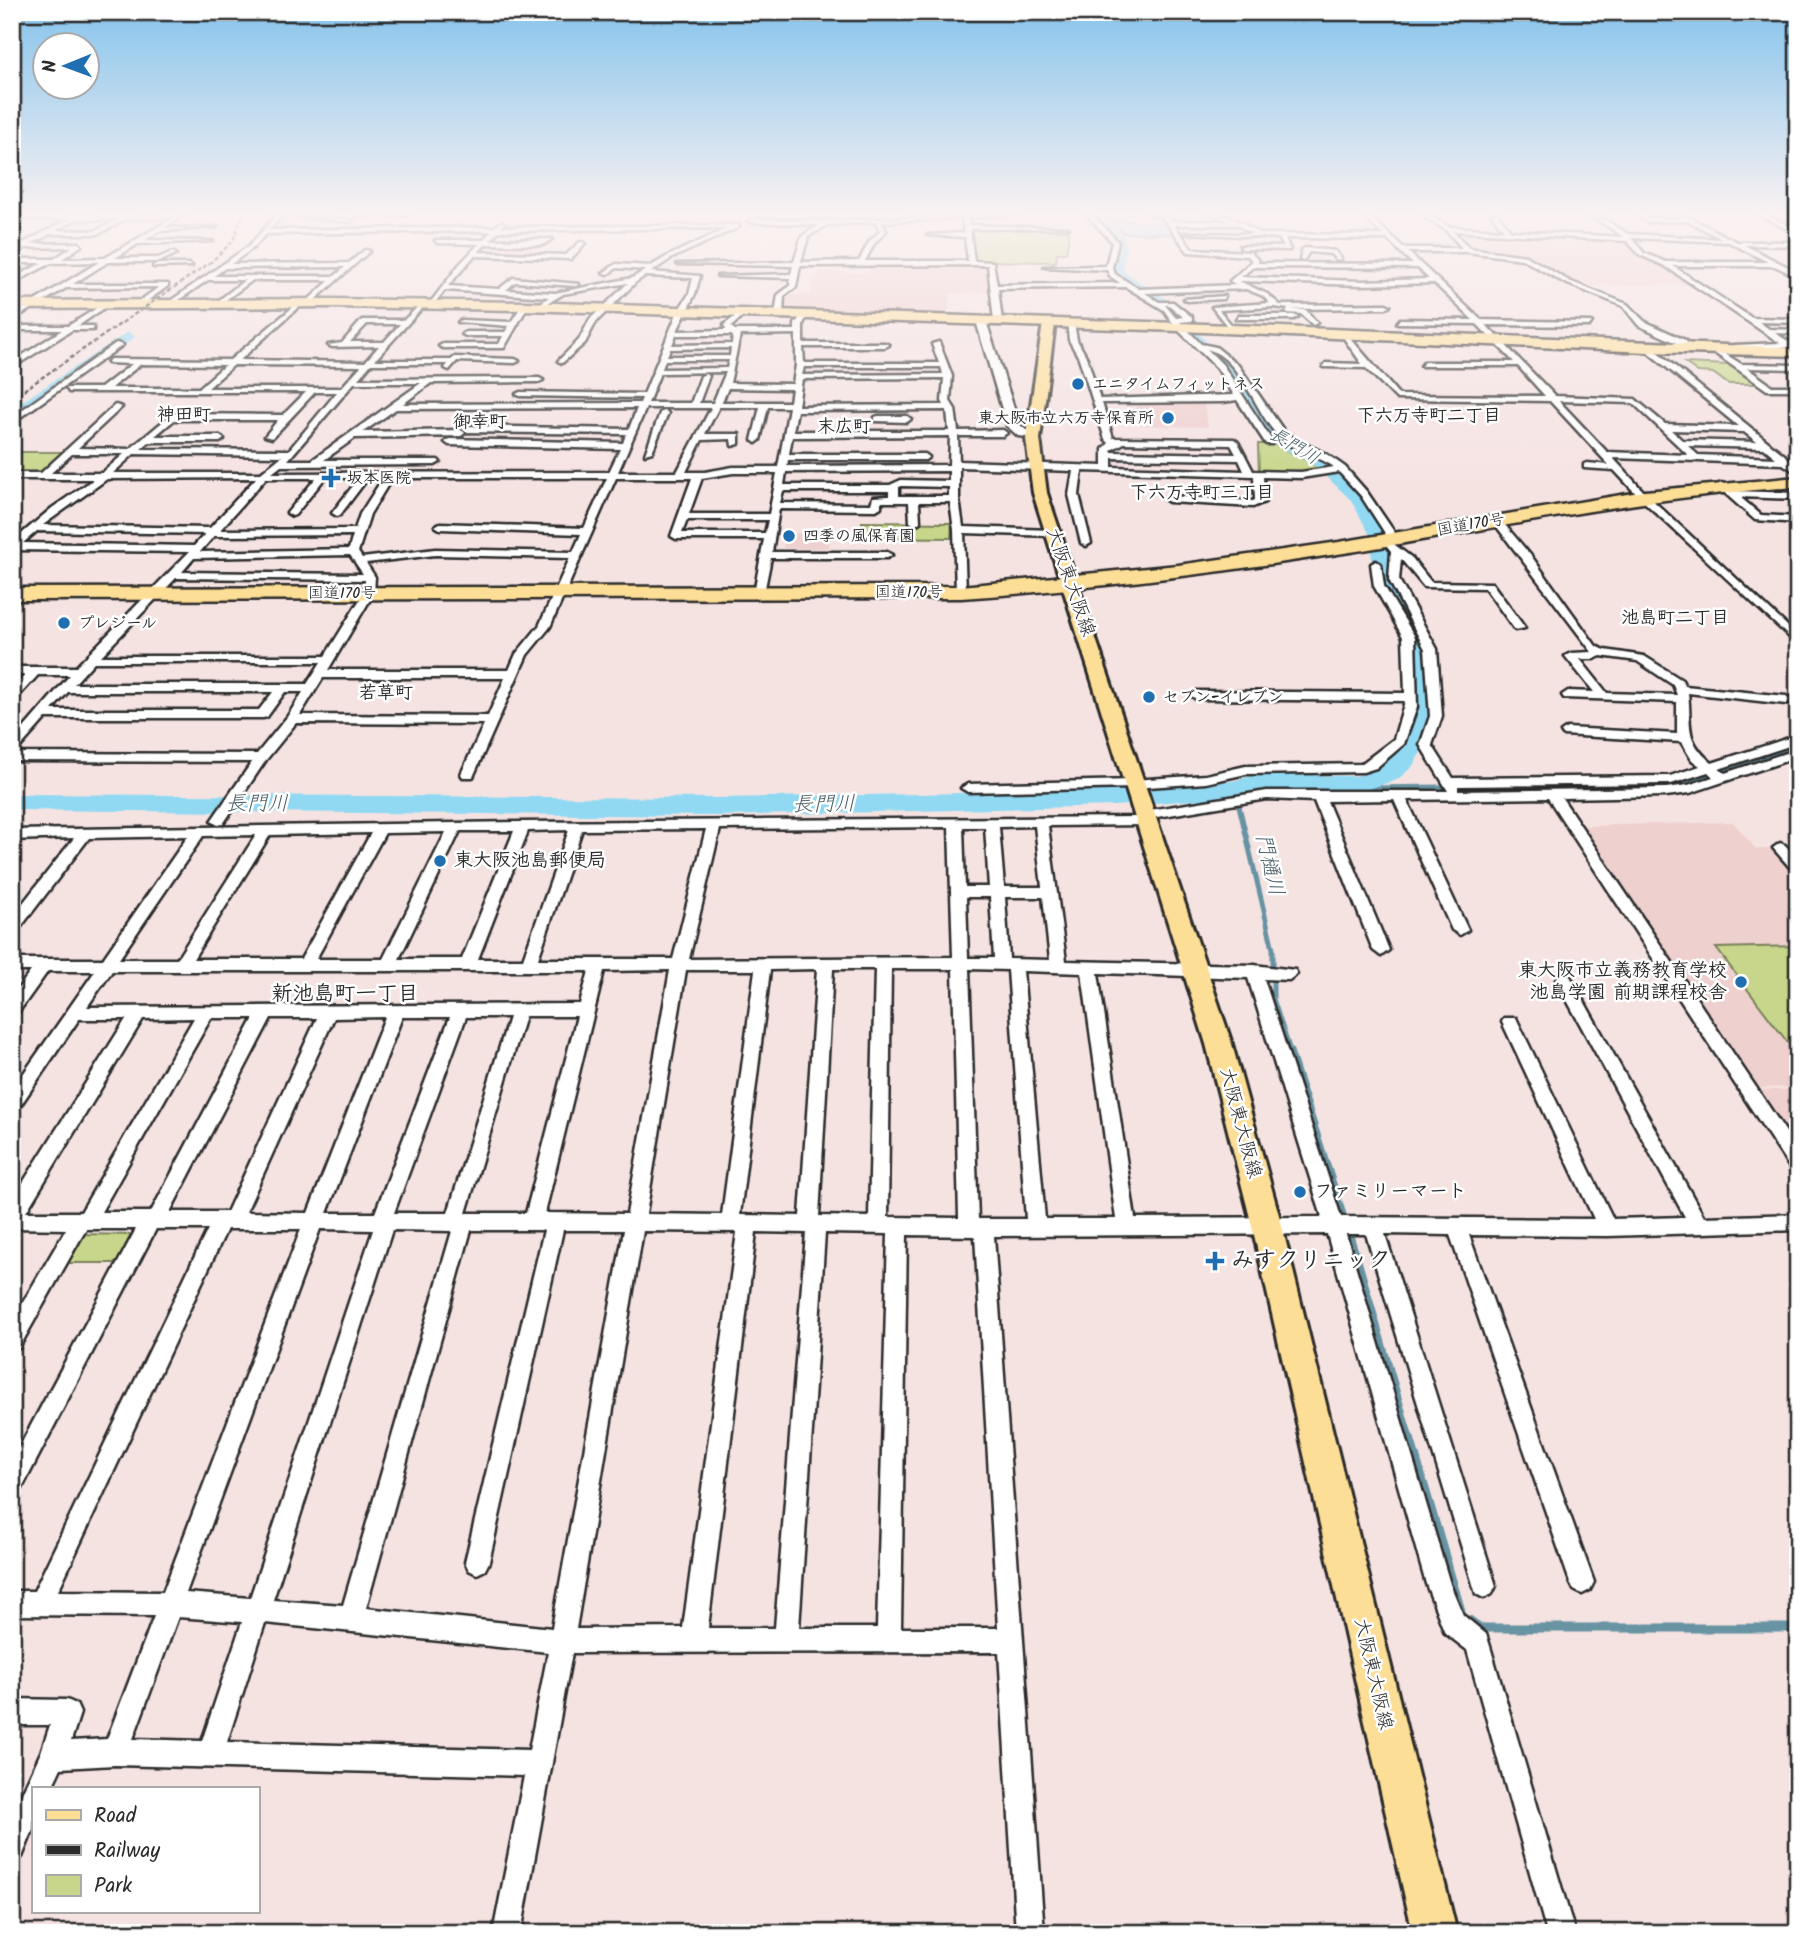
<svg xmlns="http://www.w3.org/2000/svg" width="1810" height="1945" font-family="Kalam,'Klee One',sans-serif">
  <rect width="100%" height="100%" fill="#f5e3e2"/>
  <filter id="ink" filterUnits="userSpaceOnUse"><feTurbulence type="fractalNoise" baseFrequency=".0143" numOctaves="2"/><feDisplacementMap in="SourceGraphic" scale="14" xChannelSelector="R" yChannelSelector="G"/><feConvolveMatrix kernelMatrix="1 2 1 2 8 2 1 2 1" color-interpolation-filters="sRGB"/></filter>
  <g filter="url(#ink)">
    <g fill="#eed0ce">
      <path d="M1018 214H1072L1080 223 1020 224Z"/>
      <path d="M1453 230 1627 241 1639 253 1665 266 1695 285 1578 286 1533 259 1516 253 1483 252 1469 248 1457 238Z"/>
      <path d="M485 244 549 246 545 249H536L530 254 499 251 496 253H476Z"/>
      <path d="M871 264H985L988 265 990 292 950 294 948 318 783 310 784 297 787 295 810 294 812 281 821 272 868 273Z"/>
      <path d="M1136 402 1204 403 1208 427 1140 425Z"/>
      <path d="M785 533H830L829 548H783Z"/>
      <path d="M1733 822 1756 849H1774L1798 878V1087L1755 1088 1579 826Z"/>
      <path d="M1753 1090H1798V1158Z"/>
    </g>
    <g fill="#c7d68a" stroke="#79805a" stroke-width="2">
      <path d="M970 228 1067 229 1069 236 1066 253H1057L1056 262 974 261Z"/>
      <path d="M1685 363 1729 365 1757 384H1728L1713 373 1698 372Z"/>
      <path d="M1258 444H1275L1325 470 1259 472Z"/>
      <path d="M12 452H63L37 475H12Z"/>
      <path d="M862 522 952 523 951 538 861 537Z"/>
      <path d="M1798 946V1056L1716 948Z"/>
      <path d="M78 1234 138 1235 123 1263H62Z"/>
    </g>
    <path fill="#91d9f2" stroke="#6893a2" stroke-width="2" d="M1106 217 1118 220 1167 224 1174 234 1123 233Z"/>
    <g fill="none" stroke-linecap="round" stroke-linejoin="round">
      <path stroke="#6893a2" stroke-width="2.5" d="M133 242 152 231"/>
      <path stroke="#6893a2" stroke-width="3.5" d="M1773 753 1798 745"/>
      <g stroke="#6893a2" stroke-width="5">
        <path d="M1358 784 1366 788 1680 784 1778 752"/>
        <path d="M1235 789 1273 949V999L1290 1051"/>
      </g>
      <path stroke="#6893a2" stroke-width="6" d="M1290 1050 1359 1262 1411 1440"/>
      <g stroke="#6893a2" stroke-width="9">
        <path d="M1410 1438 1461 1611"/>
        <path d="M1469 1620 1480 1628H1798"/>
      </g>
      <g fill="#91d9f2" fill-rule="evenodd">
        <path d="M1088 214H1100C1110 223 1129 236 1126 250 1124 260 1121 262 1125 272L1181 309 1192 327 1243 377 1274 430 1327 458 1366 493 1387 531 1384 535H1370L1351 500 1315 466 1261 437 1230 382 1181 332 1170 315 1114 277 1109 263 1114 242Z"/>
        <path d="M128 332 135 336 133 339 12 421V408Z"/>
        <path d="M1381 546 1388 548 1391 552 1399 585 1431 641 1439 714 1431 736 1412 767 1397 780 1358 792 1260 790 1235 797 1114 806 718 816 12 810V794L718 798 1114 790 1233 781 1258 774 1356 776 1379 768 1393 756 1415 714 1409 641 1377 585 1371 552 1374 548Z"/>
      </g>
      <g stroke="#2b2b2b" stroke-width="5">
        <g id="street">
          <path d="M85 214H186L164 228 217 227 159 231 145 240 213 241 138 244 115 258H158L173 252 176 254 159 262H108L73 284H168V286L140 306 134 305 159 287 66 288 12 320V315L99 262 51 263 12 284V279L42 263H12V259H54L72 247 25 248 12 254V249L69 219H12V215ZM173 218 105 258 62 259 81 246 79 243 31 244 50 234H98L126 219ZM119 219 95 231 56 230 75 220Z"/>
          <path d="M272 214H278L281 217 269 230 495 227 502 222 505 224 502 227 739 225V227L672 258 651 272 700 276 695 294 677 331 726 330 724 325 741 312 745 314 731 327 735 330H795V324L804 312 808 314 803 324V343H885L889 345 885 347H803L804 363H939L932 344 939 342 952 376 950 401 955 409 958 431 1003 430 1007 433 1003 436H958L959 461 1103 466V449L1109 443 1105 439 1079 358 1069 340 1067 321 1074 323 1077 340 1087 358 1100 399 1234 395 1217 368 1177 329 1164 310 1126 287 998 289 1002 321 998 323 994 321 988 265 800 266 796 287 784 296 783 314 779 316 775 314 778 295 790 286V278L717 276 791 274 793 266 677 264 794 262 802 236 819 225 748 222 750 219 826 221 1017 214 968 218 969 225 1069 228 970 229 974 261 993 262 997 285 1120 283 1110 276 1107 270 1044 267 1106 266 1112 242 1086 214H1092L1118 242 1112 268 1115 274 1139 289 1237 285 1230 281 1252 261 1248 256 1188 252 1163 218 1147 214 1167 215 1172 221H1229L1211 214H1219L1241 222 1260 234 1383 235 1361 214H1367L1404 248H1462L1446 230 1420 214H1427L1449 227 1504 230 1491 214H1497L1511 231 1624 237 1596 219 1580 214 1600 217 1628 234 1722 239 1688 221 1647 222 1636 214H1643L1648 218H1682L1675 214H1682L1737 242H1798V246L1744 245 1798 272V277L1775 266H1673L1752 318 1798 319V323L1759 322 1769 329 1798 330V334L1775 333 1791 343V347L1737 349 1734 345 1780 343 1665 266 1640 255 1627 241 1453 231 1469 248 1526 256 1569 281 1627 304 1644 321 1685 340 1691 347 1684 351 1680 349 1682 347 1679 344 1638 325 1623 306 1565 283 1522 259 1467 252H1408L1481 320 1592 322 1589 326 1486 325 1555 396 1635 399 1665 424 1738 426 1643 348 1650 346 1798 466V474L1783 464 1613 458 1646 494 1798 636V645L1640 498 1614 470 1584 468V464L1587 463 1609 465 1550 401 1397 399 1366 368 1323 367 1326 363 1362 364 1341 334 1345 332 1399 395 1545 396 1518 366H1421L1424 362H1514L1477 324 1397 323 1400 319 1473 320 1434 283 1362 285 1239 281 1267 294 1280 305 1386 304 1390 306 1386 308 1291 309 1306 310 1317 323 1313 325 1301 314 1286 313 1288 309 1274 307 1219 310 1235 329 1231 331 1212 307 1270 303 1263 296 1246 289 1145 293 1159 302H1173L1192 317V321L1180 322 1201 344 1216 347 1238 365 1286 434 1328 455 1345 467 1367 492 1399 539 1398 541H1390L1361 496 1339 472 1301 478 1263 477 1265 502 1253 507 1169 502 1164 499 1169 496 1253 501 1255 500 1254 476 1082 471 1079 495 1091 543 1086 546 1081 543 1069 495 1073 471 959 467V499L963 527 1053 530 1058 533 1053 536 964 533 966 592 961 595 956 592 954 530 950 502H919L920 522 915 525 910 522 909 502H881V507L876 510 779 509 772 552H887L892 555 887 558H771L764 593 759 596 754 593 764 539H676L671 536 692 478H616L550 627 527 655 473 777H463L461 774 484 724 296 723 266 760 223 824 218 825 211 821 252 762 12 761V742L70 675H38L16 699 12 700V689L25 675H12V667H76L189 552 12 550V542L52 508 94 479H12V473H41L115 405 122 407 78 448 130 449 172 414 283 415 306 392H69L66 388H101L132 364 107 363 110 359 230 360 298 303 300 306 240 360 365 362 379 346 332 347 328 345 342 343 362 320H404L421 304 423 307 375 360H451L455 357 515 359 519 361 515 363 457 361 449 370 445 368 448 364H371L358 379 539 378 543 380 539 382 431 383 403 404 640 403 642 398 520 396 516 394 520 392 644 394 678 311 689 294 693 278 645 276 636 282 596 322 585 343 562 363 558 361 579 340 590 319 628 283 563 294 540 308 538 305 549 297 445 290 431 307H427L459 265 479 244 437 243 435 240H483L492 231 266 234 253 248 231 264 349 263 365 250 370 251 309 305 304 304 330 280H253L216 307 214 304 245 280H208L170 306H166V304L249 246 275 217ZM962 218 964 233 927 235 965 237 968 261H865L874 244 886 231 882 222ZM876 222 880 231 869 242 859 261 801 262 808 237 827 225ZM1174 225H1238L1252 234 1185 233 1279 238 1284 247 1240 246 1242 249 1290 250 1285 238 1387 239 1413 264 1257 263 1259 261 1250 252 1192 249ZM728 228 668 256 651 266 616 264 603 273 608 274 617 268 646 270 632 278 555 293 506 290 515 282 576 286 579 284 513 278 499 289 448 286 474 256 571 259 585 243 580 242 566 255 478 252 486 244 543 245 552 239 490 240 499 231ZM1631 238 1729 242 1768 262H1666L1644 253ZM345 267 335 276H214L225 268ZM1253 267 1418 268 1429 279 1362 281 1241 277ZM1165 305H1169L1183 317 1176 318ZM367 324H400L384 342H350ZM796 334V365L793 384 730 383 740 335ZM676 335H731L733 336 732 344 672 345ZM731 348 730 356H667L670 349ZM1207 349C1241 358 1255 412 1278 436 1292 451 1317 455 1334 467L1301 472 1253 471 1238 442 1234 439 1113 438 1102 403 1223 402 1237 400 1266 444H1272L1273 442 1223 365ZM665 360H729L727 368 662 369ZM141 364 225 365 199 388H111ZM234 365 361 366 341 388H208ZM804 367H941L943 374 802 375ZM726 372 713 403H699L709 376 705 374 701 376 691 403H648L660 373ZM944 378 942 401 944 405 798 406 802 379ZM354 383H421L312 460H288ZM728 388 792 389 790 402H722ZM315 392H337L289 450 141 449 149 442H220L224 439 220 436H155L174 420H278L265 436 272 438ZM1559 401 1633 403 1688 455 1607 452ZM719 407H760L752 440 756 443 760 440 768 407H789L778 467H733L705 472H686L702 440 731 439 732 446 739 444V434H705ZM637 408 629 429 466 426 462 429 466 432 626 434 623 443 449 439 445 442 449 445 620 449 609 472 272 473 281 466 435 465 440 462 438 460H324L355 438 461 436 465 433 461 430 363 432 396 409ZM646 408H711L677 472H618ZM947 410 949 431H793L797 411ZM1671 430 1744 432 1757 442 1682 440ZM950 436 949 465 787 466 788 460H925L929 457 925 454H789L792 437ZM1124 443 1231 445 1236 454 1112 452 1111 450ZM1688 446 1764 448 1776 458 1698 455ZM72 454H124L102 473H51ZM134 454 282 456 261 473H113ZM1112 458 1239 460 1244 471 1112 467ZM949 471V481L901 480 890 485H784L786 472ZM733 473H777L769 514H689L702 478ZM256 478 210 528 43 525 107 479ZM266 478H316L287 513 292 516 295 515 325 478H359L332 513 337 516 340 515 368 478H383L360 514 355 529 220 530ZM392 478H607L584 528 440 523 435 526 440 529 581 534 573 552 435 549 362 558 358 552 370 514ZM902 486 949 487V496H899V487ZM783 491H889V496L873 497 871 504 780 503ZM687 520H768L765 533H682ZM37 531 205 534 194 546 23 543ZM353 535 349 549 200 552 214 536ZM350 555 363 574 182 572 194 558ZM435 555 570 558 539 626 516 654 509 670H328L374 593 375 577 366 563ZM176 578 365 580 364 593 325 656H101ZM94 662H321L307 684H74ZM323 678H505L488 716 300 715ZM68 692H273L259 710H52ZM285 692H303L287 717 257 754 15 753 46 718H263L267 717Z"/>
          <path d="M282 214 353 220 350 222Z"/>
          <path d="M358 214H410L411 215 356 217Z"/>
          <path d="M1758 214H1765L1798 230V235Z"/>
          <path d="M1305 248 1335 251 1341 259 1336 260 1331 254 1309 252 1304 260H1300L1302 250Z"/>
          <path d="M155 264H189L192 266 153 267Z"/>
          <path d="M1225 296 1223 299 1187 301 1184 299Z"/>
          <path d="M105 303 107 306 78 326H93V330H72L12 368V362L62 330H12V326H68Z"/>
          <path d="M522 305 528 306 504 348H443L439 346 443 344H499L503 336H466L462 334 466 332H505L509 326 458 322 462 320 511 322Z"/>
          <path d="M1239 315H1294L1298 317 1294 319H1236Z"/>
          <path d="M116 343 123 345 12 423V417Z"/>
          <path d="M1716 348 1741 364 1798 365V369L1747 368 1772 386H1798V390H1767L1713 352Z"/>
          <path d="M664 410 668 413 652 452 645 454 660 413Z"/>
          <path d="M878 416H907L911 419 907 422 875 421V417Z"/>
          <path d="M1722 483 1733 491 1798 493V499L1740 497 1761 515 1798 517V523L1755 520 1719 488V484Z"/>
          <path d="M1497 518 1500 519 1532 557 1596 646 1605 650 1644 656 1682 680 1685 686 1786 696 1792 700 1786 704 1688 693C1692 725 1683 739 1712 763L1798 735V743L1719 769 1725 773 1798 749V757L1690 793 1666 796 1562 798 1798 1150V1174L1792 1171 1548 798 1407 800 1468 930 1460 935 1452 930 1394 800 1327 801 1389 950 1381 956 1373 950 1314 801 1267 799 1151 818V824L1146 825 1048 826 1066 961 1254 965 1295 970 1297 974 1289 980 1264 979 1341 1217 1594 1219 1502 1022 1504 1018H1516L1518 1022 1613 1219 1685 1217 1556 980 1564 974 1570 976 1704 1217 1798 1214V1230L1608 1236 1469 1235 1594 1582 1590 1590 1582 1594 1574 1590 1570 1582 1450 1235 1385 1234 1496 1586 1492 1594 1484 1598 1476 1594 1366 1234H1346L1450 1584 1463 1615 1486 1634 1489 1643 1575 1933H1547L1467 1650 1445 1633 1426 1584 1327 1234 994 1236 1044 1933H1016L999 1652 572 1653 521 1933H493L524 1776 115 1765 61 1768 51 1789H33V1830L22 1857 12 1861V1815L41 1752 50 1725H12V1699L67 1700 76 1704 80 1713 71 1741 107 1739 154 1616 12 1615V1591H34L208 1229H156L20 1492 12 1495V1461L136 1229H86L19 1348 12 1351V1321L66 1229 12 1228V1200L126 1019H79L18 1109 12 1111V1090L95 971H48L18 1013 12 1015V997L31 971H12V959H103L188 836 89 838 17 932 12 933V917L74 838 12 840V830L523 822 1138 817 1139 812 1144 811 1267 791H1448L1420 745 1430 716 1425 649 1389 580 1391 551 1386 545 1391 542 1412 558 1431 582 1492 583 1525 628 1515 630 1485 588 1424 587 1401 559 1399 580 1437 649 1442 716 1432 745 1453 778 1670 776 1700 766 1692 760 1681 742 1563 735 1561 732 1567 728 1677 734V702L1564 698 1562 695 1568 691 1594 692 1565 656 1571 653 1592 652 1494 523 1492 521ZM1601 656 1637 661 1673 685 1677 695 1607 693 1580 659H1594ZM1708 772 1713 777 1688 785 1666 788 1458 791V786L1671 784ZM1035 826 1042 887H1004L999 827ZM949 827 953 957 689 959 720 829ZM963 827H985L989 887H965ZM706 829 673 959H538L582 830ZM569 830 523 959H478L528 831ZM460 831H514L462 959H399ZM446 832 383 959H316L385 833ZM371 833 301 959H193L270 835ZM256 835 177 959H119L203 836ZM966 897H990L994 958H968ZM1005 897H1043L1050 960 1009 959ZM817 969 800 1216 740 1215 770 970ZM833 969H875L869 1217 819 1216ZM891 969H953L959 1218 888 1217ZM969 969 1008 970 1026 1219H978ZM670 970 627 1214 545 1213 604 971ZM686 970H755L722 1215 646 1214ZM112 971H589L580 1004 87 1007ZM1023 971 1082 973 1116 1219H1045ZM1098 973 1248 978 1322 1217 1135 1218ZM525 1016H577L526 1213H466ZM385 1017 308 1213 246 1212 334 1018ZM402 1017H450L375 1213H327ZM466 1017H509L448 1213H394ZM194 1018 81 1212H26L143 1019ZM211 1018H254L151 1212H101ZM271 1018H317L227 1212H170ZM227 1229H301L163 1592 58 1591ZM320 1229 373 1230 250 1598 186 1593ZM392 1230 452 1231 343 1605 273 1600ZM471 1230H544L465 1562 469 1570 477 1574 485 1570 489 1562 563 1230H624L552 1628 366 1608ZM643 1231 737 1232 683 1628 576 1629ZM756 1232 806 1233 775 1628H708ZM825 1233 888 1234 877 1628H799ZM907 1235 975 1236 998 1628H901ZM178 1617 242 1622 202 1741 133 1739ZM265 1623 548 1652 529 1750 227 1742Z"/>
          <path d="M1376 561 1381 564 1384 586 1415 637 1417 707 1404 744 1376 768 1363 772 1246 774 1206 783 1133 788 968 792 961 788 968 784 1133 780 1206 775 1246 766 1361 764 1394 739 1405 701 1196 699 1190 695 1196 691 1405 693 1403 637 1374 586 1371 564Z"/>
          <path d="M1780 843 1785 845 1798 859V873L1793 871 1773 848Z"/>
        </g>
      </g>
      <g stroke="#2b2b2b" stroke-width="5">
        <path id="secondary" d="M981 318 986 321 1019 424 1026 430 1038 432V438L1018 436 1007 426 976 321Z"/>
      </g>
      <g stroke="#2b2b2b" stroke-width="6">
        <path id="primary" d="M1049 320 1055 323 1040 439 1047 493 1232 1044 1282 1226 1457 1933H1413L1252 1226 1206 1044 1033 493 1026 439 1043 323Z"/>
      </g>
      <g stroke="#2b2b2b" stroke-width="5">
        <g id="highway">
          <path d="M332 299 524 302 1180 323 1798 348V356L1647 352 1180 331 524 310 332 307 12 309V301Z"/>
          <path d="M1798 477V487C1661 495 1528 522 1393 545 1250 569 1106 588 961 598L12 600V588L961 586 1178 565 1339 542 1645 491Z"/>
        </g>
      </g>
      <use href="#street" fill="#fff" fill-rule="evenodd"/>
      <use href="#secondary" fill="#fff" fill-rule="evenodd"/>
      <use href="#primary" fill="#fdde96" fill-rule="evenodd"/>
      <use href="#highway" fill="#fdde96" fill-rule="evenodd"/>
      <path stroke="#2b2b2b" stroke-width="2.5" stroke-dasharray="4.5 2.5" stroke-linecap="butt" d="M12 398 211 262 233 241 243 214"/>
    </g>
  </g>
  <linearGradient id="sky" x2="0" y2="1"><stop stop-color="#85c3ec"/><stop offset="0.44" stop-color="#faf2f2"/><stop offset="1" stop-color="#faf2f2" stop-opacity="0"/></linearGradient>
  <rect width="1810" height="486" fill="url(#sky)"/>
  <g fill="#1f6fb2" stroke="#fff" stroke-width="2.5">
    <circle cx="1078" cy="384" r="7"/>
    <circle cx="1168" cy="418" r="7"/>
    <path d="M327.5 467.5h7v7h7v7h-7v7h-7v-7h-7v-7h7z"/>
    <circle cx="789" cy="536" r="7"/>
    <circle cx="64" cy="623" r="7"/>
    <circle cx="1149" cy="697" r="7"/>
    <circle cx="440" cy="861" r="7"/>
    <circle cx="1741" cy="982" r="7"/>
    <circle cx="1300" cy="1192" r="7"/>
    <path d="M1211.5 1250.5h7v7h7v7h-7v7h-7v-7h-7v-7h7z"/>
  </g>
  <g text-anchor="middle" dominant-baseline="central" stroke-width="5" stroke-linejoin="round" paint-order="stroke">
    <g font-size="16" font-weight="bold" fill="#2b2b2b" stroke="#fff" text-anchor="start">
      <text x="1092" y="384">エニタイムフィットネス</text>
      <text x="1154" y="418" text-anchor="end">東大阪市立六万寺保育所</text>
      <text x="347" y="478">坂本医院</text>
      <text x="803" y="536">四季の風保育園</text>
      <text x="78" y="623">プレジール</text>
      <text x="1163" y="697">セブン-イレブン</text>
    </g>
    <g font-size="16" fill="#2b2b2b" stroke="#fff">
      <text transform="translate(1471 525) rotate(-10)">国道170号</text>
      <text x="909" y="592">国道170号</text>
      <text x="342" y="593">国道170号</text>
    </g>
    <g font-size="18" font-weight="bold" fill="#2b2b2b" stroke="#fff">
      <text x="184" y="415">神田町</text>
      <text x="1429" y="416">下六万寺町二丁目</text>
      <text x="480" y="422">御幸町</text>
      <text x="844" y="427">末広町</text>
      <text x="1202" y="493">下六万寺町三丁目</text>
      <text x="1675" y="618">池島町二丁目</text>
      <text x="386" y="693">若草町</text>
    </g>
    <g font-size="18" font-style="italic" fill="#4a5f67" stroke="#fff">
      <text transform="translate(1294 447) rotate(31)">長門川</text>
    </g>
    <g font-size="19" fill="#2b2b2b" stroke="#fff">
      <text transform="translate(1070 582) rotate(71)">大阪東大阪線</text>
      <text transform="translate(1240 1123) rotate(75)">大阪東大阪線</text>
      <text transform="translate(1373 1674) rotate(77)">大阪東大阪線</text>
    </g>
    <g font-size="19" font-weight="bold" fill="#2b2b2b" stroke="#fff" text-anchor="start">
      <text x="454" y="861">東大阪池島郵便局</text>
      <text x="1727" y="971" text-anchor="end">東大阪市立義務教育学校<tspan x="1727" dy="22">池島学園 前期課程校舎</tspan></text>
      <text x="1314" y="1192">ファミリーマート</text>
    </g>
    <g font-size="21" font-style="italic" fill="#4a5f67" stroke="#fff">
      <text x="257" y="804">長門川</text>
      <text transform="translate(824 805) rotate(-1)">長門川</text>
      <text transform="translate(1269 865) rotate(77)">門樋川</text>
    </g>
    <g font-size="21" font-weight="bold" fill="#2b2b2b" stroke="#fff">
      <text x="345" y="994">新池島町一丁目</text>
    </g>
    <g font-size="23" font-weight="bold" fill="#2b2b2b" stroke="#fff" text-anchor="start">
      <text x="1231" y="1261">みすクリニック</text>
    </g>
  </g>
  <rect width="1810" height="1945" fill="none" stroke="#fff" stroke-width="42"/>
  <rect x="21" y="21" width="1768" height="1903" fill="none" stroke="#2b2b2b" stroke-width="2.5" filter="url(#ink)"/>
  <rect x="32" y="1787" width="228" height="126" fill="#ffffff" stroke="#aaaaaa" stroke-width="2"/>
  <rect x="46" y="1810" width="35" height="10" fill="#fdde96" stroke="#aaaaaa" stroke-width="2"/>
  <text x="94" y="1822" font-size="21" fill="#2b2b2b">Road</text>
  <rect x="46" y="1845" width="35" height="10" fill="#2b2b2b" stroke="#aaaaaa" stroke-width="2"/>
  <text x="94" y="1857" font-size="21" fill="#2b2b2b">Railway</text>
  <rect x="46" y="1875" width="35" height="21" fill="#c7d68a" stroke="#aaaaaa" stroke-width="2"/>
  <text x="94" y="1892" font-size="21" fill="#2b2b2b">Park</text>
  <g transform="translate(66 66) rotate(269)"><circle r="33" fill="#ffffff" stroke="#aaaaaa" stroke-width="2"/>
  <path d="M0-5L12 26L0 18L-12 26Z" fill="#1f6fb2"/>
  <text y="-10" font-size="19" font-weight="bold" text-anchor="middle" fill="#2b2b2b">N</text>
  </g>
</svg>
